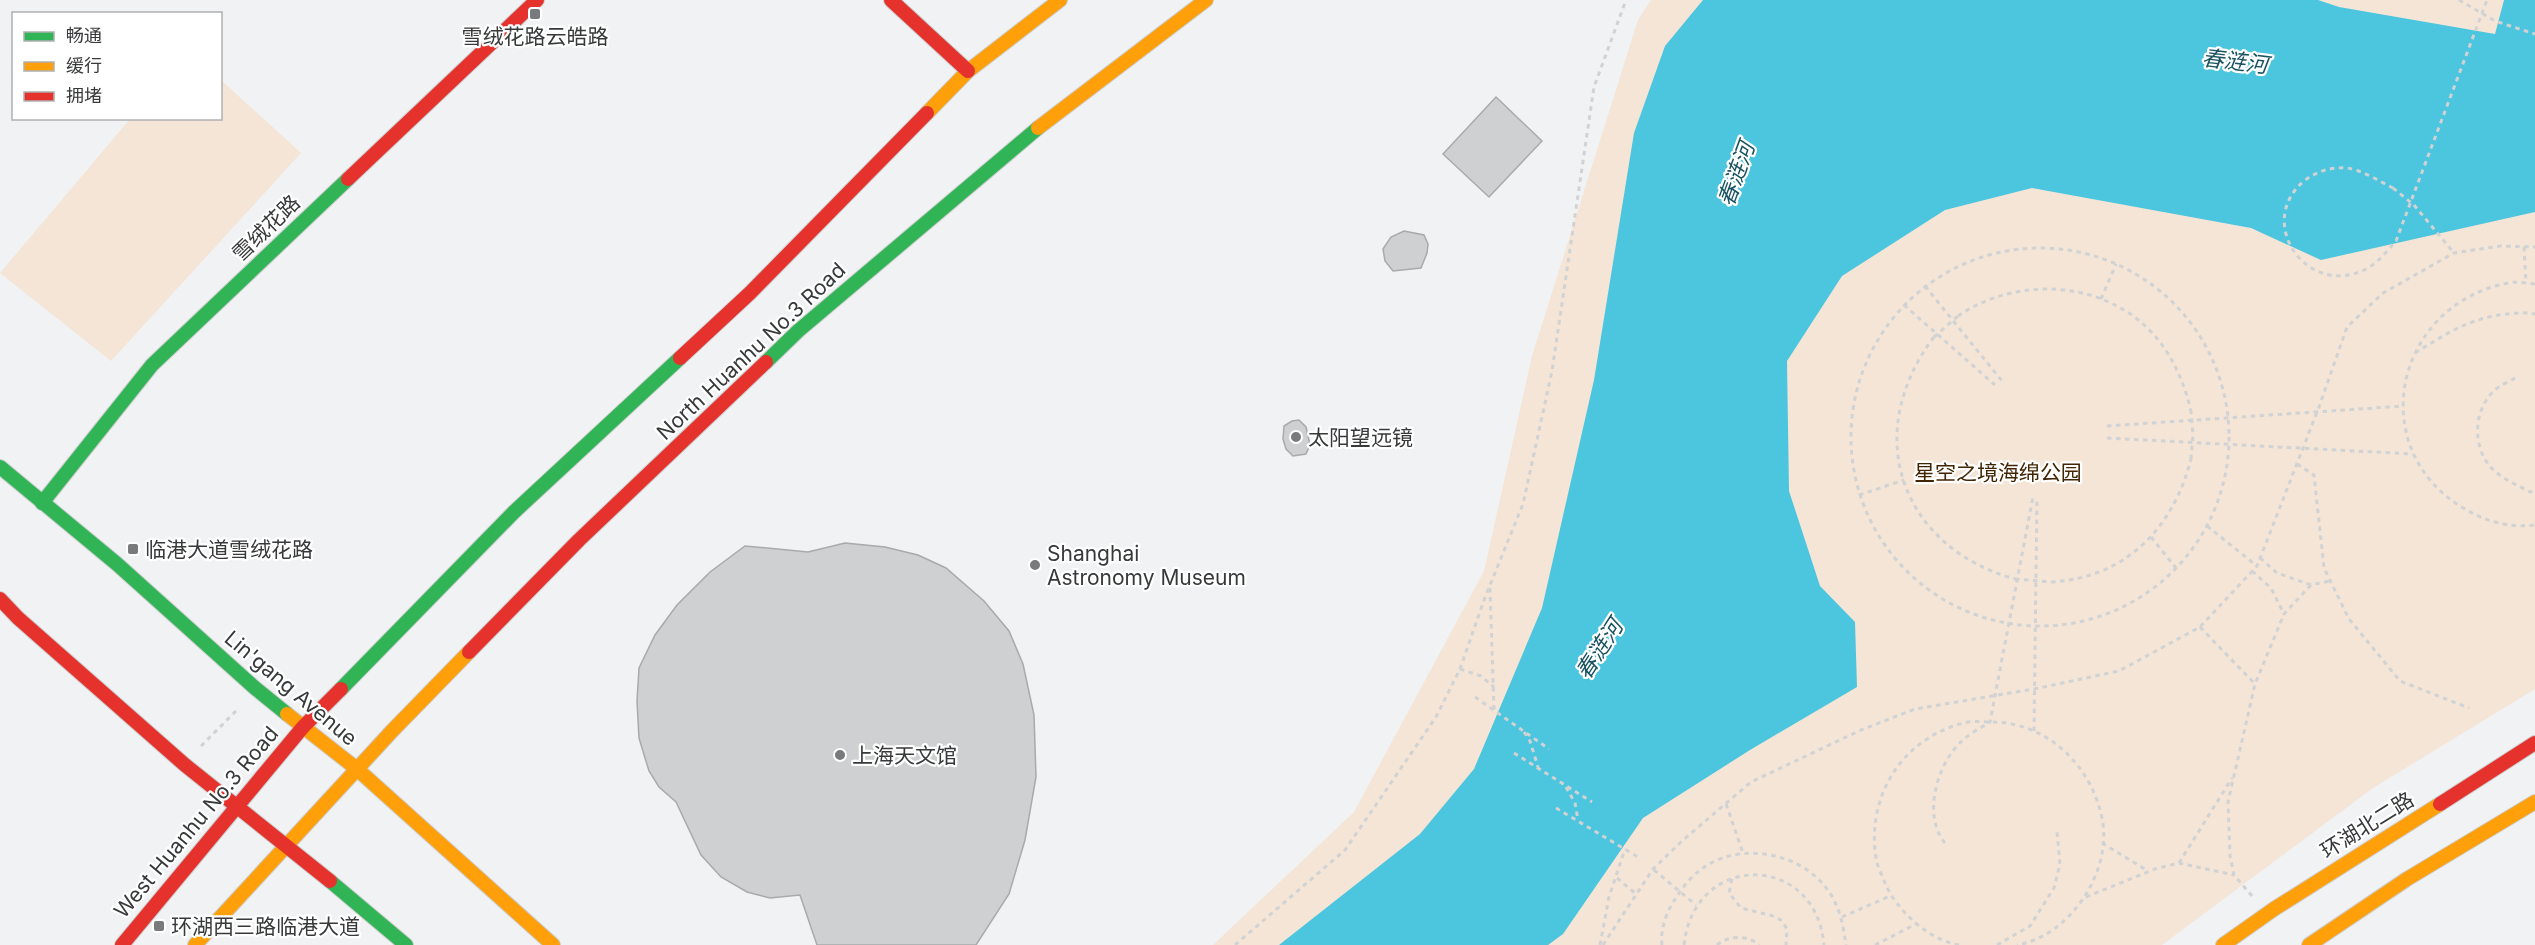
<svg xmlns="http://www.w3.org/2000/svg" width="2535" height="945" font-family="Inter,'Noto Sans SC',sans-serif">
  <rect width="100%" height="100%" fill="#f0f2f4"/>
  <g fill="#f4e5d6">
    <path d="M1651 0H2535V689L2373 788 2162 945H1213L1354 812 1484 571 1532 356 1638 20Z"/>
    <path d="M221 80 301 153 111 361 0 273 130 119 220 118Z"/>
  </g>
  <path fill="#4cc5df" d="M1703 0H2318L2339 7 2495 34 2504 0H2535V212L2321 260 2251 228 2032 188 1945 210 1842 276 1787 361 1789 491 1820 586 1855 622 1857 687 1750 750 1643 818 1563 934 1548 945H1279L1420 834 1474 769 1542 608 1594 380 1634 133 1665 46Z"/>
  <g fill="#cfd0d1" stroke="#a8aaab" stroke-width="1.5">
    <path d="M1496 97 1542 141 1489 197 1443 154Z"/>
    <path d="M1404 231 1424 235 1428 244 1427 253 1421 268 1393 271 1385 261 1383 249 1391 237Z"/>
    <path d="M1299 420 1306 427 1310 445 1306 454 1293 456 1286 449 1283 439 1284 426 1292 421Z"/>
    <path d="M845 543 885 547 918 555 946 568 984 601 1009 631 1023 664 1034 715 1036 777 1025 840 1009 894 976 945H817L800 895 770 898 747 892 721 877 701 855 676 802 659 787 649 771 639 738 637 701 639 668 655 635 677 605 710 572 745 546 808 552Z"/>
  </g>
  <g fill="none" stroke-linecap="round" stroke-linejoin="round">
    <g stroke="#cbcccd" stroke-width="16">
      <g id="fast">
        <path d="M766 362 798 331 1038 128"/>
        <path d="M0 467 117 564 255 688 287 714"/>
        <path d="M42 503 152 365 348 179"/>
        <path d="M341 689 514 512 680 358"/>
        <path d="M330 881 406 945"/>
      </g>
    </g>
    <g stroke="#cbcccd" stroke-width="16">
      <g id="slow">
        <path d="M927 113 968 71 1060 0"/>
        <path d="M1038 128 1206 0"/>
        <path d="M287 714 357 769 553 945"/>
        <path d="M195 945 392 731 469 652"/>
        <path d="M2223 945 2274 909 2440 804"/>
        <path d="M2309 945 2407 879 2535 802"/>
      </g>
    </g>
    <g stroke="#cbcccd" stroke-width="16">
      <g id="jam">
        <path d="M891 0 968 71"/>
        <path d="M348 179 537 0"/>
        <path d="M680 358 750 293 927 113"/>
        <path d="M0 599 18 618 185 765 330 881"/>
        <path d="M469 652 579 540 766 362"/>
        <path d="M2440 804 2535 743"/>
        <path d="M122 945 303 727 341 689"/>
      </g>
    </g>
    <g stroke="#d1d2d3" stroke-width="3" stroke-dasharray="4.5 4.5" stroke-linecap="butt">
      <path d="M2459 0 2495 21 2535 34"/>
      <path d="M2393 188 2414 205 2454 253"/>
      <path d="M2524 247 2526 283"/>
      <circle cx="2040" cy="437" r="189"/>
      <path d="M2535 284C2526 283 2516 281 2508 283 2394 305 2363 450 2465 509 2486 522 2511 528 2535 525"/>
      <path d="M1925 286 2002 381"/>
      <path d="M2101 299 2116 264"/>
      <path d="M1904 305 1995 385"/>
      <path d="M1958 316C2022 272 2119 281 2165 349 2178 369 2186 389 2191 412"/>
      <path d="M1934 337C1861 433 1900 547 2015 579"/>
      <path d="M2415 353C2446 334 2469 318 2507 314 2516 313 2525 312 2535 314"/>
      <path d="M2515 378C2509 382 2500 385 2495 390 2471 411 2472 454 2497 473 2507 481 2519 486 2530 492L2535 491"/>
      <path d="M2107 426 2404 406"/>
      <path d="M2107 438 2413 454"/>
      <path d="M2297 464 2314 475 2324 568 2349 619 2400 681 2469 708"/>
      <path d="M1859 495 1904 480"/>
      <path d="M2207 526 2257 566"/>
      <path d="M2151 537 2176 568"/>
      <path d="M2260 558 2277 573 2311 585"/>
      <path d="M2252 571 2271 588 2284 614"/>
      <path d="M2051 582C2125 578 2173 529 2191 459"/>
      <path d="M1490 588 1494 710"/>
      <path d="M2200 627 2255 684"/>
      <path d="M1460 669 1481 676 1494 687"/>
      <path d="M1475 697 1549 749"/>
      <path d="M2034 731 2037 497"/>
      <path d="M1524 732 1530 741 1538 767"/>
      <path d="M201 746 236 711"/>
      <path d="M1514 753 1592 802"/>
      <path d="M1566 787 1575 803 1578 820"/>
      <path d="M1726 804 1743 853"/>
      <path d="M1556 808 1638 857"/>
      <path d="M1945 843C1922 816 1937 763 1962 741 1970 733 1981 728 1990 722L2033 497"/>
      <path d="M2102 843 2148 871"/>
      <path d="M2179 863 2232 778"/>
      <path d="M1654 870 1696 905"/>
      <path d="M1617 878 1636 894"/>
      <path d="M1732 879 1729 893 1741 908 1773 916 1781 920 1787 929 1786 945"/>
      <path d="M2252 896 2234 875 2230 856 2228 802 2255 684 2284 614 2311 585 2330 581"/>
      <path d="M2086 897 2155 869 2179 863 2234 875"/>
      <path d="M1842 917 1890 896"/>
      <path d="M1235 945 1345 850 1436 717 1460 669 1484 600 1523 504 1552 371 1594 87 1626 0"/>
      <path d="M1600 945 1609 897 1625 849"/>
      <path d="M1603 945 1653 869 1682 841 1751 782 1861 730 1915 709 2034 689 2119 671 2200 627 2257 566 2319 407 2347 327 2383 293 2454 253 2500 246 2535 247"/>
      <path d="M1662 945C1660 929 1667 910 1676 898 1685 883 1696 871 1711 863 1749 843 1802 855 1827 889 1840 906 1843 925 1846 945"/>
      <path d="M1684 945C1694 851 1816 852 1824 945"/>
      <path d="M1717 945C1728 935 1748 935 1759 945"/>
      <path d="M1875 945 1916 924"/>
      <path d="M1959 945C1929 940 1897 911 1885 883 1882 875 1877 866 1876 858 1866 794 1904 736 1968 722 1976 721 1984 722 1991 722 2047 722 2091 765 2102 818 2113 871 2070 936 2017 945"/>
      <path d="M1997 945 2030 926 2054 888 2060 864 2057 832"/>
    </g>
    <use href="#fast" stroke="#30b455" stroke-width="14"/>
    <use href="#slow" stroke="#ff9f0a" stroke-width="14"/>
    <use href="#jam" stroke="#e5322d" stroke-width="14"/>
    <g stroke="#d1d2d3" stroke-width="3" stroke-dasharray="4.5 4.5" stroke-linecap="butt">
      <path d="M2393 188C2379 181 2362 170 2347 168 2331 167 2317 171 2304 181 2254 223 2308 299 2366 269 2378 263 2387 251 2396 241L2487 0"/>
      <path d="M1934 337 1958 316"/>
      <path d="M2191 459 2193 435 2191 412"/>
      <path d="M2015 579 2051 582"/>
    </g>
  </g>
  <g fill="#787a7b" stroke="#fff" stroke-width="2">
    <rect x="529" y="8" width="12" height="12" rx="3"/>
    <circle cx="1296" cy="437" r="6"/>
    <rect x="127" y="543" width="12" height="12" rx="3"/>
    <circle cx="1035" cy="565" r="6"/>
    <circle cx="840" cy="755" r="6"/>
    <rect x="153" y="920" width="12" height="12" rx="3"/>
  </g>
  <g text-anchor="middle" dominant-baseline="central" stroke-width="4.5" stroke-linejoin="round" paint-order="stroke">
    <g font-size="21" fill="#38393a" stroke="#fff" text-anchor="start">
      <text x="535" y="36" text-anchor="middle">雪绒花路云皓路</text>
      <text x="1308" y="437">太阳望远镜</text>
      <text x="145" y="549">临港大道雪绒花路</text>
      <text x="1047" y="553">Shanghai<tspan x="1047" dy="24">Astronomy Museum</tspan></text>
      <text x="852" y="755">上海天文馆</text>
      <text x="171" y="926">环湖西三路临港大道</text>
    </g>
    <g font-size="21" fill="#38393a" stroke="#fff">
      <text transform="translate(266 228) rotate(-44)">雪绒花路</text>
      <text transform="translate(751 351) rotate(-43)">North Huanhu No.3 Road</text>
      <text transform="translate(291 688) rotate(40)">Lin'gang Avenue</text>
      <text transform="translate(196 822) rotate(-50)">West Huanhu No.3 Road</text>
      <text transform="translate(2367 825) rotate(-32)">环湖北二路</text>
    </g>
    <g font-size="21" fill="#412503" stroke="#fff">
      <text x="1998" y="472">星空之境海绵公园</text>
    </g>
    <g font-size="22" font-style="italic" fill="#185261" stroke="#fff">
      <text transform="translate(2235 61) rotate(7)">春涟河</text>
      <text transform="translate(1736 174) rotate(-70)">春涟河</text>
      <text transform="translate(1599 649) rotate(-57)">春涟河</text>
    </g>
  </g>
  <rect x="12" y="12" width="210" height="108" fill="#ffffff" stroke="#afb0b0" stroke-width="1.5"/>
  <rect x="24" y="32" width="30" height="9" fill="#30b455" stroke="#afb0b0" stroke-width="1.5"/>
  <text x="66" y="42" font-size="18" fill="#38393a">畅通</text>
  <rect x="24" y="62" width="30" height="9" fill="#ff9f0a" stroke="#afb0b0" stroke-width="1.5"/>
  <text x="66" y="72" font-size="18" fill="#38393a">缓行</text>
  <rect x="24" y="92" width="30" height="9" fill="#e5322d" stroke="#afb0b0" stroke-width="1.5"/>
  <text x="66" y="102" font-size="18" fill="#38393a">拥堵</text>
</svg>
